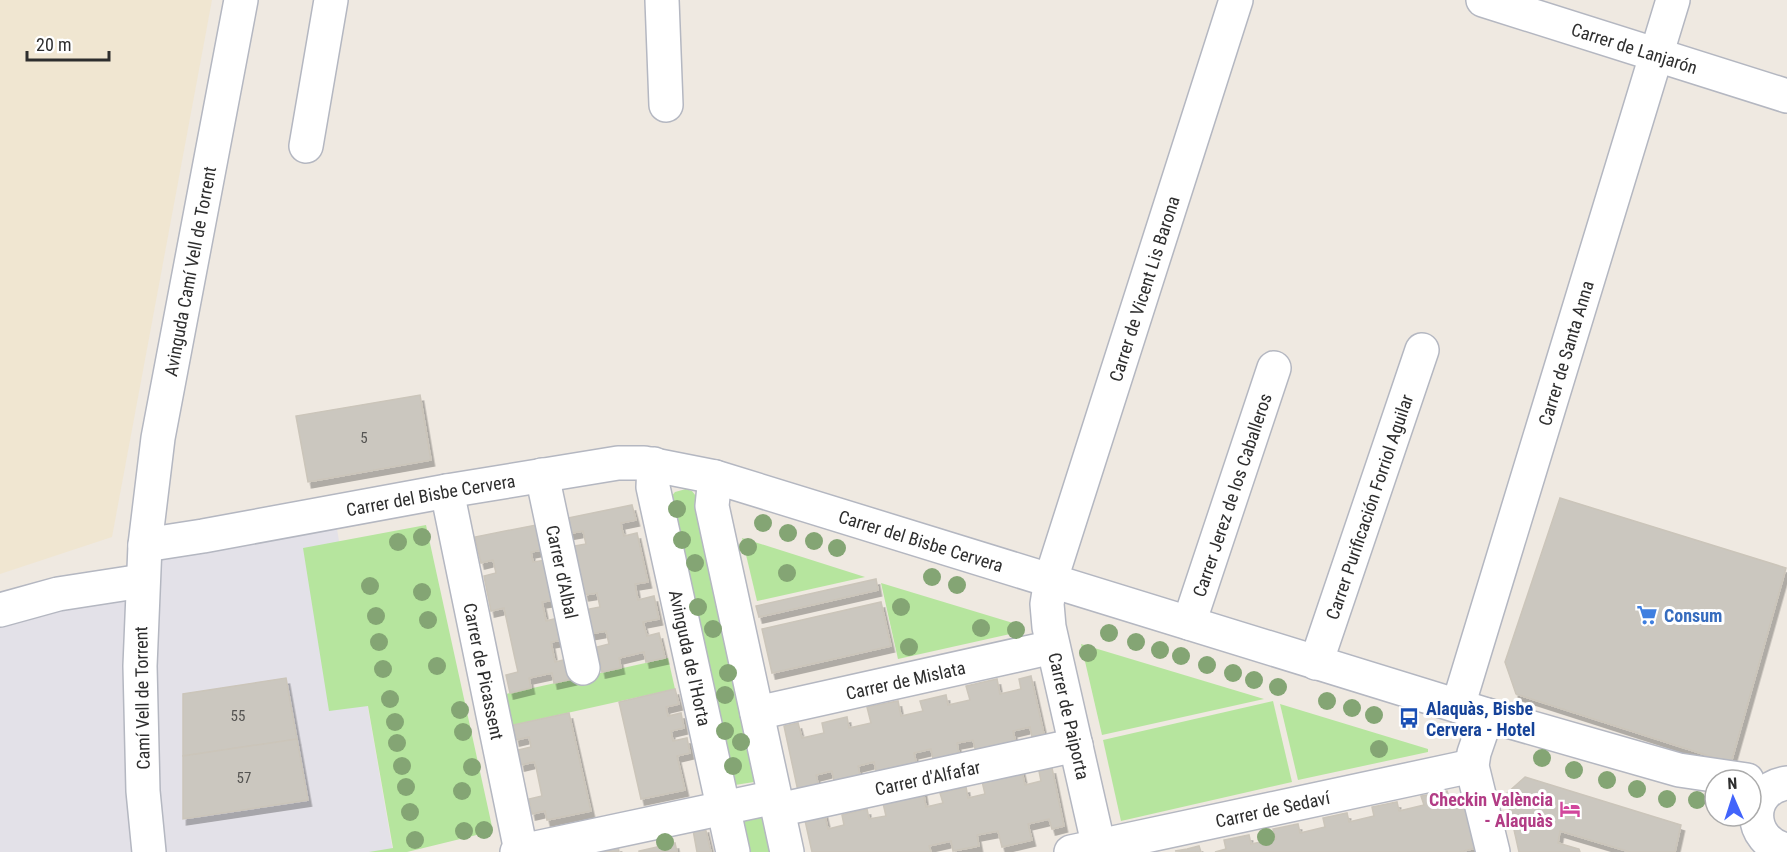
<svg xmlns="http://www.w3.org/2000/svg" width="1787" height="852" font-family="'Roboto Condensed',sans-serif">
  <defs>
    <filter id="shadow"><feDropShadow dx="3.5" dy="6" stdDeviation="0" flood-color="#0004"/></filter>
  </defs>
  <rect width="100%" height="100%" fill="#efe9e1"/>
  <path fill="#e3e1e8" d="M334 512 393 852H0V610L142 581 145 545Z"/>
  <path fill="#f0e6d1" d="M0 0H212L112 537 0 574Z"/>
  <g fill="#b6e59e">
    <path d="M686 489 692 491 699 500 757 779 754 782 735 785 670 498 675 492Z"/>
    <path d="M426 525 493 831 407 852H369L393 848 368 706 329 711 303 548Z"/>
    <path d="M742 538 865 577 757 601Z"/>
    <path d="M881 583 1020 625 1019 632 898 659Z"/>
    <path d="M1081 644 1264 699 1102 735Z"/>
    <path d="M668 658 675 689 513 725 506 694Z"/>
    <path d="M1273 701 1292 782 1121 821 1103 740Z"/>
    <path d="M1280 704 1428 749V752L1298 780Z"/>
    <path d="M762 810 778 852H744L739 817Z"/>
  </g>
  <g fill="#cbc7bf" stroke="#cbc5ba" stroke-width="1.5" filter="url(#shadow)">
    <path d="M420 395 431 460 308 482 296 416Z"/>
    <path d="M1560 498 1786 568 1731 763 1516 694 1505 662Z"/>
    <path d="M632 505 636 520 621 523 622 529 624 536 637 533 648 582 635 584 638 600 654 596 659 619 643 622 647 636 659 633 665 658 646 662 644 652 619 658 621 668 602 672 597 647 609 644 606 631 590 634 584 610 600 607 597 593 585 595 574 546 586 544 583 531 567 534 563 519Z"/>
    <path d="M541 524 547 549 531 552 533 562 546 560 555 600 542 602 544 611 546 621 562 617 567 639 551 642 555 662 568 659 573 679 554 683 552 673 529 678 531 688 510 693 506 675 518 672 515 659 504 608 491 611 484 576 496 573 493 560 481 563 475 537Z"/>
    <path d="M876 579 878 590 759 617 756 606Z"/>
    <path d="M881 602 891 646 772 673 762 629Z"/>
    <path d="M1031 676 1044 734 1032 737 1030 727 1013 731 1017 747 977 757 973 740 957 743 959 754 946 757 933 759 931 749 914 753 918 770 878 779 874 762 858 766 860 776 834 781 832 771 816 775 820 792 799 796 784 726 798 723 802 738 824 733 822 723 834 720 847 717 849 728 871 723 867 707 898 701 901 716 923 711 920 701 946 695 948 705 970 700 966 686 997 679 1000 694 1021 689 1019 679Z"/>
    <path d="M286 678 297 739 183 756V694Z"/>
    <path d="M675 689 679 704 666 707 668 716 681 713 684 728 671 731 673 741 687 738 690 753 677 756 685 790 641 799 619 702Z"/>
    <path d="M569 713 591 811 547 820 545 811 532 814 529 799 542 796 536 767 534 762 521 765 518 750 531 747 529 737 516 740 513 725Z"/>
    <path d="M297 739 308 800 183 819V756Z"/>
    <path d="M1021 768 1025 785 1041 781 1039 771 1052 768 1064 826 1052 829 1049 819 1028 824 1032 840 1002 847 998 831 977 835 979 846 953 851 951 841 929 846 931 852H812L804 816 824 812 828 829 844 825 842 815 854 812 867 809 869 819 886 816 882 799 923 790 926 807 943 803 940 793 966 787 968 798 985 794 981 777Z"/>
    <path d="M1525 777 1681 825 1675 852H1630L1560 831 1558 843 1579 849 1580 852H1519L1506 794Z"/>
    <path d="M1447 791 1450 800 1464 797 1476 848 1460 852H1215L1226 849 1224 840 1249 835 1251 844 1276 839 1273 829 1298 824 1300 833 1325 827 1323 818 1347 813 1349 822 1353 821 1374 816 1372 807 1397 802 1399 811 1424 805 1421 796Z"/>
    <path d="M705 827 711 852H697L693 830Z"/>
    <path d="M675 843 677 852H639V851Z"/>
    <path d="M618 846 619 852H594Z"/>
    <path d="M1199 846 1201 852 1175 851 1187 849Z"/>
  </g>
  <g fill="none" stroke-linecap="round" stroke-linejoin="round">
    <g stroke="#b4b7c1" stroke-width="36">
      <g id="minor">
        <path d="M662 0 666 105"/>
        <path id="s1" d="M1483 0 1787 96"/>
        <path d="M306 146 331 0"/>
        <path id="s2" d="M654 464 653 487 733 852"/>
        <path id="s3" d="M542 475 583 668"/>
        <path d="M715 477 712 506 787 852"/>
        <path id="s4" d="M447 491 521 851"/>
        <path id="s5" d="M145 545 203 536 447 491 618 463H644L715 477 1487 715 1679 770 1747 780"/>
        <path d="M0 610 58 594 142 581"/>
        <path id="s6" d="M1189 623 1274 368"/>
        <path id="s7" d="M1316 663 1422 350"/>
        <path id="s8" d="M1458 706 1673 0"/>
        <path id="s9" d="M757 713 1053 647"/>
        <path d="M1487 715 1474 753 1472 766 1493 852"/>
        <path d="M1787 783C1746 789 1747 842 1787 850"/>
        <path id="s10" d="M778 810 1076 745"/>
        <path id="s11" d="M149 852 143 791 140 666 145 545 158 438 241 0"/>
        <path d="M517 852 775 797"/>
        <path id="s12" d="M1071 852 1472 766"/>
        <path id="s13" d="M1100 852 1049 627 1047 604 1051 579 1236 0"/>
      </g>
    </g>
    <use href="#minor" stroke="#fff" stroke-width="33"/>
  </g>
  <g fill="#84a574">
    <circle cx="677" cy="509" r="9"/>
    <circle cx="763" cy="523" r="9"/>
    <circle cx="788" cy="533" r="9"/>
    <circle cx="422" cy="537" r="9"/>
    <circle cx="682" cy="540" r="9"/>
    <circle cx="814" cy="541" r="9"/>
    <circle cx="398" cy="542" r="9"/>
    <circle cx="748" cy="547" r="9"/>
    <circle cx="837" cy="548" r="9"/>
    <circle cx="695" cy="563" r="9"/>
    <circle cx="787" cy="573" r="9"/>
    <circle cx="932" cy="577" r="9"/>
    <circle cx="957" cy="585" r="9"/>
    <circle cx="370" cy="586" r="9"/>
    <circle cx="422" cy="592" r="9"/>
    <circle cx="698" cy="607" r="9"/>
    <circle cx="901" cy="607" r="9"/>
    <circle cx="376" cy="616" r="9"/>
    <circle cx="428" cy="620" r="9"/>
    <circle cx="981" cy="628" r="9"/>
    <circle cx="713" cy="629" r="9"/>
    <circle cx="1016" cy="630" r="9"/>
    <circle cx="1109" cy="633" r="9"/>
    <circle cx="379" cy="642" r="9"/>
    <circle cx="1136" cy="642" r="9"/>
    <circle cx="909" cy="647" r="9"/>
    <circle cx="1160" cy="650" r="9"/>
    <circle cx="1088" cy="653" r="9"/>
    <circle cx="1181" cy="656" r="9"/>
    <circle cx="1207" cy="665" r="9"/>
    <circle cx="437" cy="666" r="9"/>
    <circle cx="383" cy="669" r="9"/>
    <circle cx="728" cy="673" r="9"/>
    <circle cx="1233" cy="673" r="9"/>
    <circle cx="1254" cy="680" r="9"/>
    <circle cx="1278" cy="687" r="9"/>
    <circle cx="725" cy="695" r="9"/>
    <circle cx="390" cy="699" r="9"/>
    <circle cx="1327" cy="701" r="9"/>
    <circle cx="1352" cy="708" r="9"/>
    <circle cx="460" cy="710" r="9"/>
    <circle cx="1374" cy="715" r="9"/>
    <circle cx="395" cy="722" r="9"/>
    <circle cx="725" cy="731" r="9"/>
    <circle cx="463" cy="732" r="9"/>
    <circle cx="741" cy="742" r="9"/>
    <circle cx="397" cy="743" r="9"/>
    <circle cx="1379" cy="749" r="9"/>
    <circle cx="1542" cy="758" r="9"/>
    <circle cx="402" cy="766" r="9"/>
    <circle cx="733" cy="766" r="9"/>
    <circle cx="472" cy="767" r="9"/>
    <circle cx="1574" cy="770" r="9"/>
    <circle cx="1607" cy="780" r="9"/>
    <circle cx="406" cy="787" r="9"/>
    <circle cx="1637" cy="789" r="9"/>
    <circle cx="462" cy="791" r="9"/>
    <circle cx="1667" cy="799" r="9"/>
    <circle cx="1697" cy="800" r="9"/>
    <circle cx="410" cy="812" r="9"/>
    <circle cx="484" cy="830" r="9"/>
    <circle cx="464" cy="831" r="9"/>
    <circle cx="1266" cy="837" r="9"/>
    <circle cx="415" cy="840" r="9"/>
    <circle cx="665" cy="842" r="9"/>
  </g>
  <defs>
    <g id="supermarket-bare" transform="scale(1.62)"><path d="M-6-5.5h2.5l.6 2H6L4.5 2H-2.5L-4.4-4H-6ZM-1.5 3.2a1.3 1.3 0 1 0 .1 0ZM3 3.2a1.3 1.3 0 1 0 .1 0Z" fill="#3f7fe0" stroke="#fff" stroke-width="2.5" paint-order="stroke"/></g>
    <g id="bus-bare" transform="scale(1.62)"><path d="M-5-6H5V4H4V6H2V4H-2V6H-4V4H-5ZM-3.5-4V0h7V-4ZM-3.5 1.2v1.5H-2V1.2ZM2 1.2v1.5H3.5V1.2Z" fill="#1a4fb4" stroke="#fff" stroke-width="2.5" paint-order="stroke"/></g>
    <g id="hotel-bare" transform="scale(1.62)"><path d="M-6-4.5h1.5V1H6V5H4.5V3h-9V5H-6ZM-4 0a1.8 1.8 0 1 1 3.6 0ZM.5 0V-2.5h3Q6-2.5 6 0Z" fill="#d1479c" stroke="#fff" stroke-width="2.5" paint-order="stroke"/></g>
  </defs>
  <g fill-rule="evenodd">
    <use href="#supermarket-bare" x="1647" y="615"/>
    <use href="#bus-bare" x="1409" y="718"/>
    <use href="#hotel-bare" x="1570" y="809"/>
  </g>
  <g text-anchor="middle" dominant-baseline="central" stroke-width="6" stroke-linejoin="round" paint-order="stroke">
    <g font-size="15" fill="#555452">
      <text x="364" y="438">5</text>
      <text x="238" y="716">55</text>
      <text x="244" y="778">57</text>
    </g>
    <g font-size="18" fill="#2e2e2e" stroke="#fff">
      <text stroke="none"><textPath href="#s1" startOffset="159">Carrer de Lanjarón</textPath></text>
      <text stroke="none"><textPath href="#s11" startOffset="585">Avinguda Camí Vell de Torrent</textPath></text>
      <text stroke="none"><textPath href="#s13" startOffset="584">Carrer de Vicent Lis Barona</textPath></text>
      <text stroke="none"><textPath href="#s8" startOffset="369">Carrer de Santa Anna</textPath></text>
      <text stroke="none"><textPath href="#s5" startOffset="290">Carrer del Bisbe Cervera</textPath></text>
      <text stroke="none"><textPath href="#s6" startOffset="135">Carrer Jerez de los Caballeros</textPath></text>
      <text stroke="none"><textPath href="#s7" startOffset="165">Carrer Purificación Forriol Aguilar</textPath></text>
      <text stroke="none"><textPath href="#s5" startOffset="794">Carrer del Bisbe Cervera</textPath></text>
      <text stroke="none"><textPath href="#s3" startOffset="99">Carrer d'Albal</textPath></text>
      <text stroke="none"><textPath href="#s2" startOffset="198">Avinguda de l'Horta</textPath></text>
      <text stroke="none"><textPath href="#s4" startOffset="184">Carrer de Picassent</textPath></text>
      <text stroke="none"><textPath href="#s9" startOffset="152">Carrer de Mislata</textPath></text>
      <text transform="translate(142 698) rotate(-91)">Camí Vell de Torrent</text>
      <text transform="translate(1069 716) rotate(77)">Carrer de Paiporta</text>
      <text stroke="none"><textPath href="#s10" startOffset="153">Carrer d'Alfafar</textPath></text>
      <text stroke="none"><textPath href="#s12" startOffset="206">Carrer de Sedaví</textPath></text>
    </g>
    <g font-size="18" font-weight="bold" fill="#366cbe" stroke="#fff" text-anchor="start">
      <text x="1664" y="615">Consum</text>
    </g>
    <g font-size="18" font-weight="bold" fill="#164399" stroke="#fff" text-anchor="start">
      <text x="1426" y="708">Alaquàs, Bisbe<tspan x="1426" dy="21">Cervera - Hotel</tspan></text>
    </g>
    <g font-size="18" font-weight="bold" fill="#b23c85" stroke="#fff" text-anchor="end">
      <text x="1553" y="799">Checkin València<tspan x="1553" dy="21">- Alaquàs</tspan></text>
    </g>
  </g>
  <g transform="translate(1733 798) rotate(357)"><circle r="28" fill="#ffffff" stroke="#ababab" stroke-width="1.5"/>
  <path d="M0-4.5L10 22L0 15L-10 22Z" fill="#4264fb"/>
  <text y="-9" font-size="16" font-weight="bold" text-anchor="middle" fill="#2e2e2e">N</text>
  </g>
  <path d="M27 51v9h82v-9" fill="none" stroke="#2e2e2e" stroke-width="3"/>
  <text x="36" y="51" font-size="18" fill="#2e2e2e" stroke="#ffffff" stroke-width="4.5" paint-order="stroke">20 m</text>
</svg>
